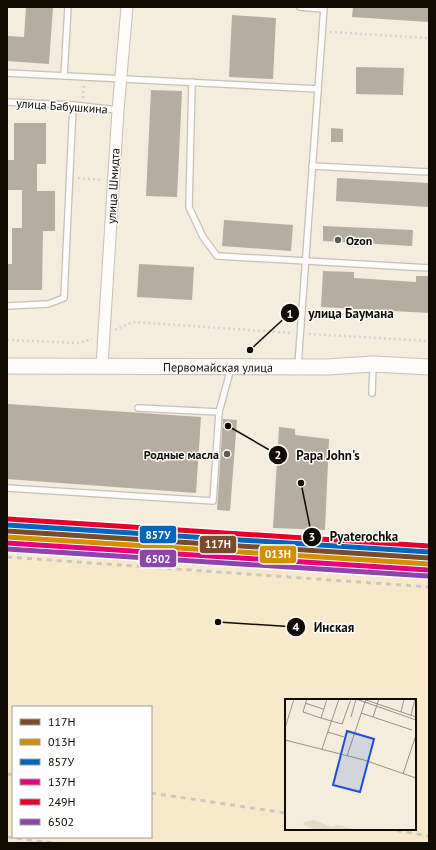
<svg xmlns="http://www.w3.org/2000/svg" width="436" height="850" font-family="'PT Sans',sans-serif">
  <rect width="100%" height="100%" fill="#f4ecdd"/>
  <path fill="#f9e9cb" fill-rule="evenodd" d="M7 522 429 545V843H7ZM286 700H415V829H286ZM13 707H151V837H13Z"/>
  <g fill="#b5ada0">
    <path d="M26 7H53L49 64 7 61V36L24 37Z"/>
    <path d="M353 7H429V22L352 17Z"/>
    <path d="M232 15 276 18 273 79 229 77Z"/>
    <path d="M356 67 404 68 403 95 356 94Z"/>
    <path d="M151 90 182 91 177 197 146 196Z"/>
    <path d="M14 123H46V164H37V191H55V231H43L42 290H7V264H12V228H22V190H7V160H14Z"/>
    <path d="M331 128 343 129V142H331Z"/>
    <path d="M337 178 429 183V207L336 201Z"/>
    <path d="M224 220 293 225 291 251 222 246Z"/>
    <path d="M323 226 413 230 412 246 323 241Z"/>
    <path d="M139 264 194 267 192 300 137 297Z"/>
    <path d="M323 271 354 272V278L416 282V276H429V313L321 307Z"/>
    <path d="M8 404 201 417 196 493 7 479Z"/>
    <path d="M223 419 237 420 230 511 217 510Z"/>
    <path d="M279 427 295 429V435L329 439 325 530 273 528Z"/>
  </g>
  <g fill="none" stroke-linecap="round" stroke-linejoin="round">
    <g stroke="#c7c1b4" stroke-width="8">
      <g id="service">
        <path d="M300 7 323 9"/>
        <path d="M7 73 318 89"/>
        <path d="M64 76 68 7"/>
        <path d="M192 82 189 207 203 237 217 256 429 268"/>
        <path d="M7 102 73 105 118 110"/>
        <path d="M312 166 429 172"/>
        <path d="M7 306 48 304 64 298 73 105"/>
        <path d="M298 365 324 7"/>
        <path d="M372 393 373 365"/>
        <path d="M138 408 219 412"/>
        <path d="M7 488 213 501 219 412 231 368"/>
      </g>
    </g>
    <g stroke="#c7c1b4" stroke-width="13">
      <path id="minor" d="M102 365 118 110 127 7"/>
    </g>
    <g stroke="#c7c1b4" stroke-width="17">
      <g id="secondary">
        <path id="s1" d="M7 366 327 367 373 364 429 367"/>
      </g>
    </g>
    <g stroke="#d6d3cf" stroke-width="2.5" stroke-dasharray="2 3" stroke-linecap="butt">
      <path d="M330 32 429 38"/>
      <path d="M83 98 84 85"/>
      <path d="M78 178 103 180"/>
      <path d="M115 330 133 322 292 333"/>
      <path d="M309 334 429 341"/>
      <path d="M7 340 79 343 92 339"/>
    </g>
    <use href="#service" stroke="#fdfcfa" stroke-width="5.5"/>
    <use href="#minor" stroke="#fdfcfa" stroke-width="11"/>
    <use href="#secondary" stroke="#fdfcfa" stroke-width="15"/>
    <g stroke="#cbc8c4" stroke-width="3" stroke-dasharray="5 5" stroke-linecap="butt">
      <path d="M7 557 429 587"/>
      <path d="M7 774 13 775"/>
      <path d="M151 793 286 813"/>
      <path d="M387 829 429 836"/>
      <path d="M7 837 52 843"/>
    </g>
    <g stroke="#fefefe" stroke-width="8">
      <path id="rail-1" d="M7 531 429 558"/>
    </g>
    <g stroke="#fefefe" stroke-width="8">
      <path id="rail-2" d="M7 537 429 564"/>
    </g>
    <g stroke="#fefefe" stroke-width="8">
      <path id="rail-3" d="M7 525 429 552"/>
    </g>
    <g stroke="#fefefe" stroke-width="8">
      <path id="rail-4" d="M7 543 428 570"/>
    </g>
    <g stroke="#fefefe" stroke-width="8">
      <path id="rail-5" d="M8 519 429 546"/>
    </g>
    <g stroke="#fefefe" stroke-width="8">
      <path id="rail-6" d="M7 549 428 576"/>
    </g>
    <use href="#rail-1" stroke="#7a4b2a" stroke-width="5"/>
    <use href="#rail-2" stroke="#d48f00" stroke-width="5"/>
    <use href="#rail-3" stroke="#0065bd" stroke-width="5"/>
    <use href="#rail-4" stroke="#e5007d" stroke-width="5"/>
    <use href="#rail-5" stroke="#e4002b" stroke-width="5"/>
    <use href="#rail-6" stroke="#8e44ad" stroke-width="5"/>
  </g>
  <g fill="#605a4f" stroke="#fefefe" stroke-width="1.5">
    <circle cx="338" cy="240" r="4"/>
    <circle cx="227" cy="454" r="4"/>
  </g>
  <g text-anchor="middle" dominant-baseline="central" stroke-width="3" stroke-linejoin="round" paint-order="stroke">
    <g font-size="12" fill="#110b02" stroke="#fefefe">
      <text transform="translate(62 106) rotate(4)">улица Бабушкина</text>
      <text transform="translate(113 186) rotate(-87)">улица Шмидта</text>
      <text stroke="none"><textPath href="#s1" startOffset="211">Первомайская улица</textPath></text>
    </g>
    <g font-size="12" font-weight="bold" fill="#110b02" stroke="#fefefe" text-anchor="start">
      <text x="346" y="240">Ozon</text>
      <text x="219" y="454" text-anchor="end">Родные масла</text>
    </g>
  </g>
  <g transform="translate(285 699)">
    <rect width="131" height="131" fill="#f4ecdd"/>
    <path d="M29 121 46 128 53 126 72 131H30L18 126 19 123Z" fill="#e1dec6"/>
    <path fill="none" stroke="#999285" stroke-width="1" d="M22 0 18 13 36 19M42 0 36 19 57 25 66 0M71 0 131 21M78 0 131 18M20 4 38 10M116 13 119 0M76 14 127 31M126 16 130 0M66 18 71 0M88 18 94 0M0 29 9 0M43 33 59 38M0 41 79 61 131 79M37 50 54 0M62 57 81 0M118 75 131 36"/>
    <path fill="#1d4ed8" fill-opacity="0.15" stroke="#1d4ed8" stroke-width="2" d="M62 32 89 40 75 93 48 86Z"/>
    <rect width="131" height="131" fill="none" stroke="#110b02" stroke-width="2"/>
  </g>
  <path fill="none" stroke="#110b02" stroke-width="1.5" d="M250 350L290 313M228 426L278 455M301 483L312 537M218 622L296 627"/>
  <g fill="#110b02" stroke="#fefefe" stroke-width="1.5">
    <circle cx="250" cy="350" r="4"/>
    <circle cx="228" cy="426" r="4"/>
    <circle cx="301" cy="483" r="4"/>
    <circle cx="218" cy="622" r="4"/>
    <circle cx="290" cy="313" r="10"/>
    <circle cx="278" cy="455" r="10"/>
    <circle cx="312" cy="537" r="10"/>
    <circle cx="296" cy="627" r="10"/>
  </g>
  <g font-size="12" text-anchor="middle" font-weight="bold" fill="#fff">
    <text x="290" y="318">1</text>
    <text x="278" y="459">2</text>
    <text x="312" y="541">3</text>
    <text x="296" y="631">4</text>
  </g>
  <g font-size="13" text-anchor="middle" font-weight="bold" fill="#110b02" stroke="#fefefe" stroke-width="3" stroke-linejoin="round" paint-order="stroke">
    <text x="351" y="318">улица Баумана</text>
    <text x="328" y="460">Papa John's</text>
    <text x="364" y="541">Pyaterochka</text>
    <text x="334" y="632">Инская</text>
  </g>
  <g stroke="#fefefe" stroke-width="1.5">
    <rect x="139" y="525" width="38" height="19" rx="4" fill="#0065bd"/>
    <rect x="199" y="535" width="38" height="19" rx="4" fill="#7a4b2a"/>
    <rect x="259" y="545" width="38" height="19" rx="4" fill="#d48f00"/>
    <rect x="139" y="549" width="38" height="19" rx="4" fill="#8e44ad"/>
  </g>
  <g font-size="11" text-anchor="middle" font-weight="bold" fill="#fff">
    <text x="158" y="539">857У</text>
    <text x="218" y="548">117Н</text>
    <text x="278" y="558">013Н</text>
    <text x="158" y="563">6502</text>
  </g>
  <rect width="436" height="850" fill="none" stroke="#110b02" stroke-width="16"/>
  <rect x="12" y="706" width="140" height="132" fill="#fefefe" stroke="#9f9d99"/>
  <rect x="20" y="719" width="20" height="6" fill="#7a4b2a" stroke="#9f9d99"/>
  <text x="48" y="726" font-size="12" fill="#110b02">117Н</text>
  <rect x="20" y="739" width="20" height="6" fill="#d48f00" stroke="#9f9d99"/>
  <text x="48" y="746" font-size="12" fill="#110b02">013Н</text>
  <rect x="20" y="759" width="20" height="6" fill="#0065bd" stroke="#9f9d99"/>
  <text x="48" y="766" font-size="12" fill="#110b02">857У</text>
  <rect x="20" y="779" width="20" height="6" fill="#e5007d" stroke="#9f9d99"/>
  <text x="48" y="786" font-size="12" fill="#110b02">137Н</text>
  <rect x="20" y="799" width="20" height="6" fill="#e4002b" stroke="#9f9d99"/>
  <text x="48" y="806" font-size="12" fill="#110b02">249Н</text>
  <rect x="20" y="819" width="20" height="6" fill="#8e44ad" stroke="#9f9d99"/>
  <text x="48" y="826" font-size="12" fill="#110b02">6502</text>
</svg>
